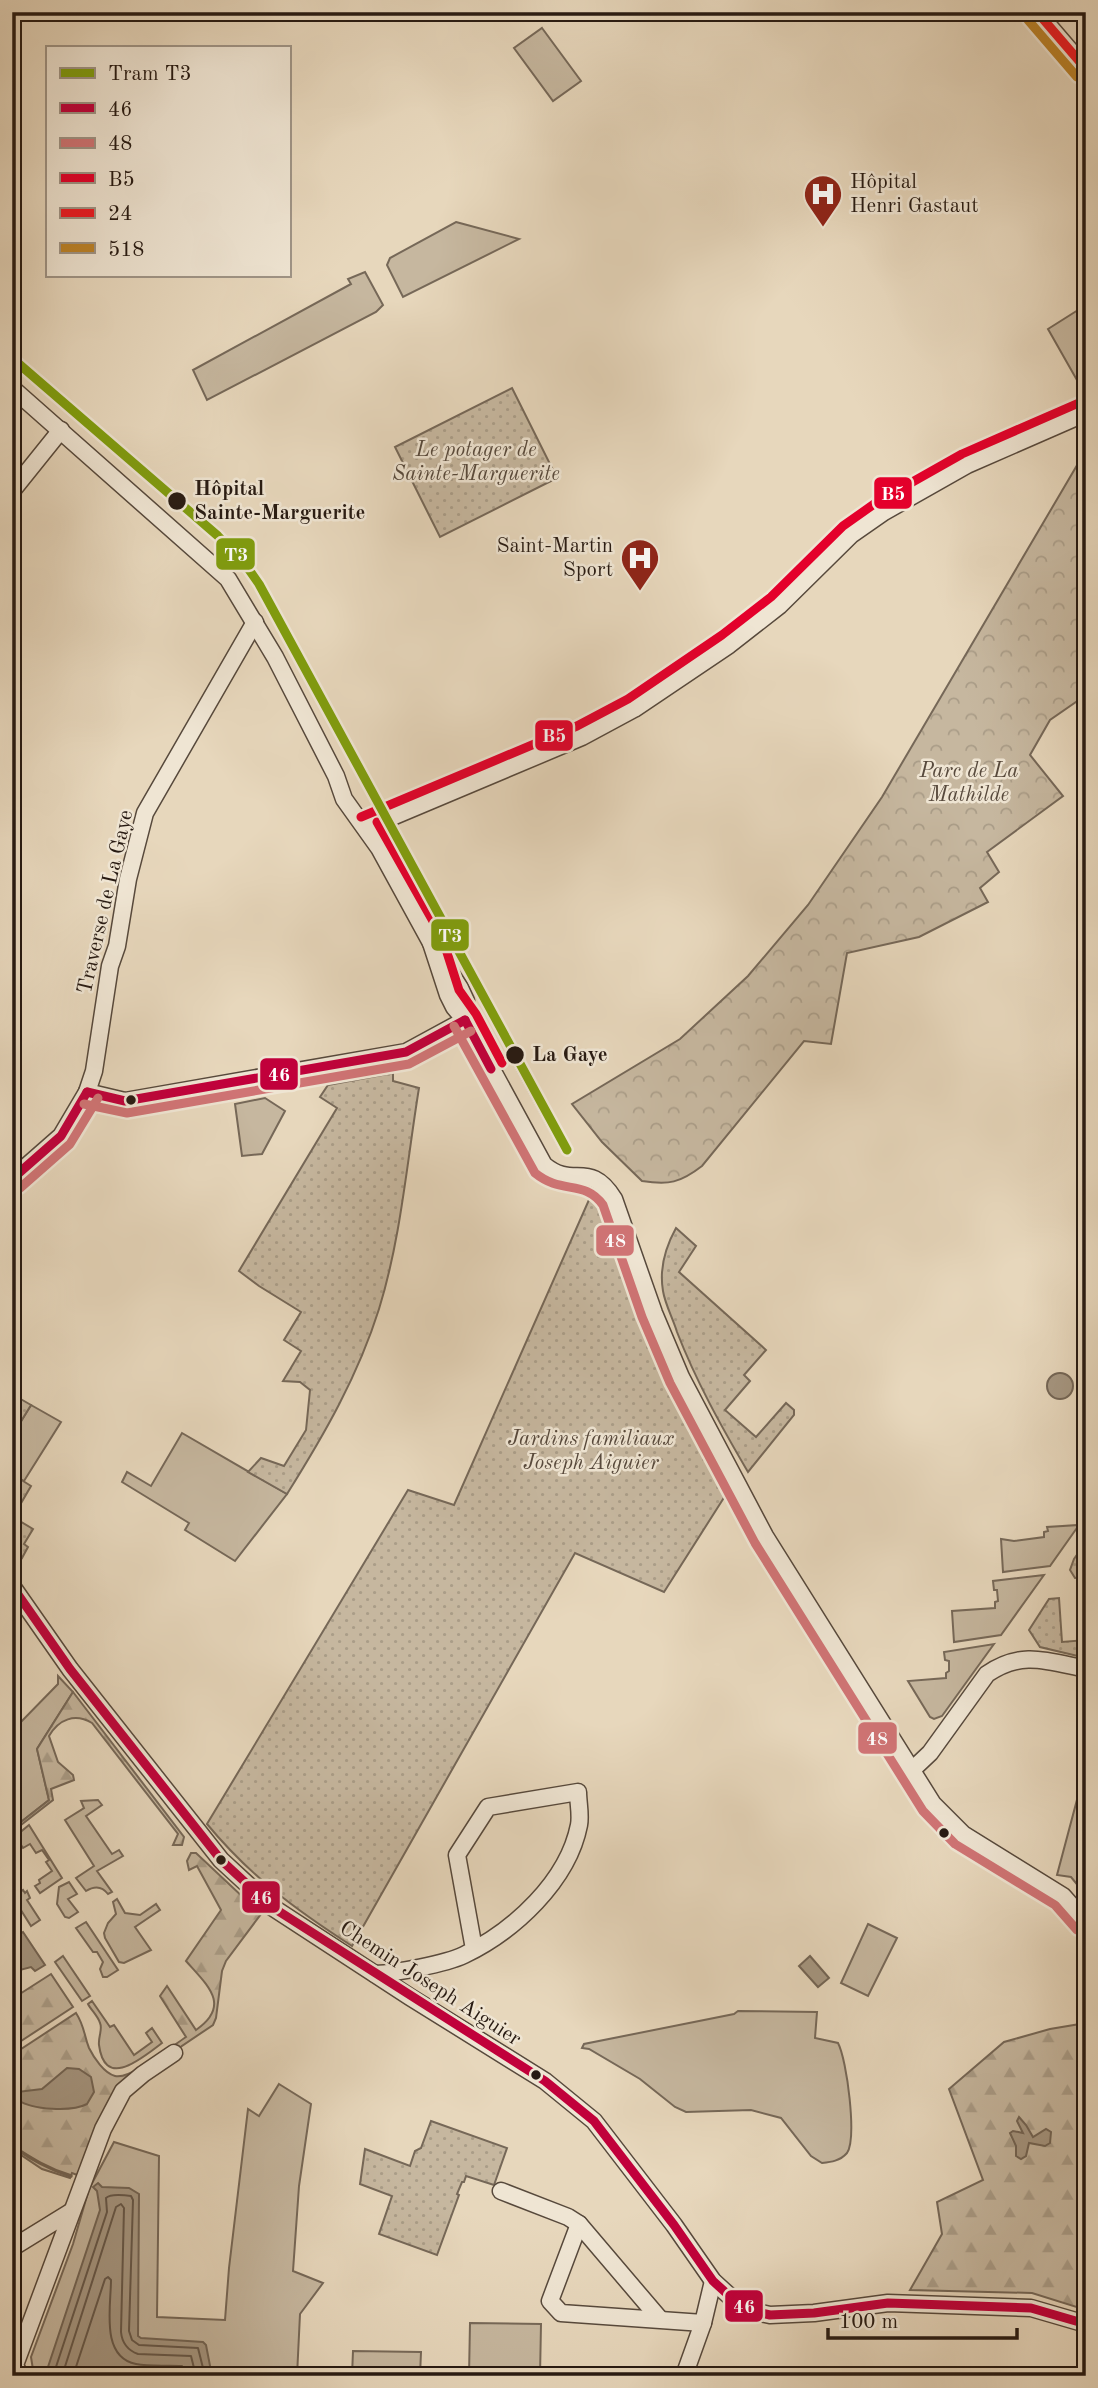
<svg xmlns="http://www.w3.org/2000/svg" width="1098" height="2388" font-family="'Old Standard TT',serif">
  <defs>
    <pattern id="forest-firs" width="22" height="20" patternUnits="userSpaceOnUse" patternTransform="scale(1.75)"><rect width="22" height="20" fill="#c6b79f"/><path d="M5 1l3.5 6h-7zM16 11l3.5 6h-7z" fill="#aa9d88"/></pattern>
    <pattern id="park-crowns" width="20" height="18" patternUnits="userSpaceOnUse" patternTransform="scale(1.75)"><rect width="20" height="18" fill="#c6b79f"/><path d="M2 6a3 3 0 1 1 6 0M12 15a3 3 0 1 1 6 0" fill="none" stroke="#aa9d88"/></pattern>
    <pattern id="garden-dots" width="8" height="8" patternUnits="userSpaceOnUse" patternTransform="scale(1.75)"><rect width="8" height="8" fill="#c6b79f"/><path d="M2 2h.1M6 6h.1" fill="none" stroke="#aa9d88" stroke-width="1.8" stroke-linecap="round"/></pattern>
  </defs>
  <rect width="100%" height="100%" fill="#e7d7bc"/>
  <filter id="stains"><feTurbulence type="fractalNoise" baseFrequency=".00286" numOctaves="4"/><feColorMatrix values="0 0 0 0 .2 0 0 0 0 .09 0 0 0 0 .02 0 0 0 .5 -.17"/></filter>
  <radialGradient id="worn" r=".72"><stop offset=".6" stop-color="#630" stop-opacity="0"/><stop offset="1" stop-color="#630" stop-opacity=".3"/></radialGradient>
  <g fill="#c6b79f" stroke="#766858" stroke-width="2">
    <path d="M542 28 581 81 553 101 514 48Z"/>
    <path d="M456 222 519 239 403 297 387 265 390 258Z"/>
    <path d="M365 272 383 305 376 312 207 400 193 370 351 284 348 279Z"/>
    <path d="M1086 305V396L1048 329Z"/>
    <path d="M265 1098 285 1111 262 1154 242 1156 235 1104Z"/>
    <path d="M31 1405 61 1422 24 1481 12 1474V1436Z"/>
    <path d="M182 1433 287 1494 235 1561 185 1530 189 1523 122 1482 127 1472 151 1486Z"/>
    <path d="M1079 1525 1050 1566 1003 1572 1001 1539 1014 1541 1044 1537V1532L1048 1531 1047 1527Z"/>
    <path d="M1044 1575 1001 1635 954 1642 952 1611 995 1608V1602L998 1601 997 1590H994L993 1581Z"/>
    <path d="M994 1644 942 1716 934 1719 930 1717 908 1681 946 1678V1673L949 1671V1661L945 1660 944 1652Z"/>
    <path d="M58 1676 73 1692 37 1749 49 1800 12 1829V1739L18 1734 14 1729 58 1684Z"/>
    <path d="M1086 1795V1902L1085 1894 1071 1877 1057 1875 1078 1796Z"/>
    <path d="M98 1800 102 1805 86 1816 112 1854 119 1850 123 1856 97 1871 112 1892 108 1894C102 1886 94 1886 86 1891L76 1878 94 1866 65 1820 84 1808 81 1801Z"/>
    <path d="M29 1825 62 1878 40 1893 35 1886 40 1883 39 1880 52 1871 46 1862 49 1860 42 1850 36 1853 30 1844 23 1848 21 1845 12 1851V1839Z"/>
    <path d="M69 1882 77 1894 68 1899 78 1912 69 1918 65 1917 57 1904 59 1887Z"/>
    <path d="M12 1890 16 1895 23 1890 25 1893 27 1891 30 1898 27 1900 40 1920 31 1926 12 1896Z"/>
    <path d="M117 1899 125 1913 140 1915 156 1904 160 1910 135 1927 151 1950 124 1963 119 1962 105 1938 104 1933 108 1923 116 1914 113 1902Z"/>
    <path d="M86 1922 118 1970 107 1977H103L100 1969 103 1962 97 1952H93L76 1928Z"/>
    <path d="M868 1924 897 1938 868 1996 841 1983Z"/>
    <path d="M63 1956 90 1996 82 2001 55 1962Z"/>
    <path d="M92 2001 110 2027 114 2025 134 2055 152 2042 146 2033 152 2028 162 2043C143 2057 105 2091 99 2045 98 2037 103 2029 100 2023 98 2016 91 2010 88 2004Z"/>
    <path d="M738 2011 817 2012 815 2038 838 2043C847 2060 857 2138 847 2153 840 2161 831 2162 822 2163L811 2156 781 2118 751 2110 686 2112 675 2107 640 2079 589 2049 582 2048 584 2044 734 2014Z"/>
    <path d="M279 2084 311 2104 299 2186 293 2271 323 2283 300 2314 297 2376H34L31 2357 73 2244 89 2189 114 2142 159 2156 157 2317 225 2320 229 2268 248 2109 259 2116Z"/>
    <path d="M470 2323 541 2324 540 2376H469Z"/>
    <path d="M353 2351 421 2352 420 2376H352Z"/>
  </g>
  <g fill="url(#forest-firs)" stroke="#766858" stroke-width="2">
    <path d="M73 1692 184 1837 182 1845H173L178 1834 92 1723C75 1713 59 1719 49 1736L58 1762 73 1775 74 1780 51 1789 53 1800 12 1832V1829L49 1800 37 1749Z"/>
    <path d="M191 1853H196L261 1914 226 1961 222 1971 216 2018 213 2025 139 2075 80 2176 72 2173 70 2178 42 2169 12 2149V2055L76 2013C85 2027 84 2036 89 2048 94 2058 104 2073 115 2076 131 2080 172 2046 186 2037L160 1996 167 1986 196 2030C232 2005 207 1985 186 1961L221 1910 197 1866 189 1870 187 1861Z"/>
    <path d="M51 1974 73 2007 12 2047V1999Z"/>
    <path d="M1086 2023V2310L1032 2293 910 2290 942 2234 937 2202 983 2180 949 2089 1004 2042 1050 2029Z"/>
  </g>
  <path fill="url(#park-crowns)" stroke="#766858" stroke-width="2" d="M1086 450V695L1050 720 1030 755 1063 796 987 852 999 872 980 888 988 902 919 937 847 953 831 1044 804 1041 702 1166C680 1183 669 1185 642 1181L602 1142 572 1104 680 1039 748 976 808 905 882 797Z"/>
  <g fill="url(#garden-dots)" stroke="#766858" stroke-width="2">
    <path d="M512 388 557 478 440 537 395 447Z"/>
    <path d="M393 1073V1081L419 1088C407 1161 401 1238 379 1309 358 1376 324 1435 287 1494L248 1472 261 1458 284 1466 306 1430 310 1390 300 1382 283 1381 301 1351 284 1340 301 1312 259 1286 239 1271 337 1108 320 1097 328 1085Z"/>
    <path d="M592 1193 688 1412 693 1428 698 1430 732 1485 664 1592 575 1553 352 1946C296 1910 250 1876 207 1824L408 1490 454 1505Z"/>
    <path d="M676 1228 696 1246 679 1272 766 1350 744 1375 750 1381 725 1410 756 1437 786 1403 794 1410V1415L748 1472C721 1426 696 1381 677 1332 673 1319 665 1304 663 1291 659 1268 665 1248 676 1228Z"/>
    <path d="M12 1394 31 1405 12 1436Z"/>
    <path d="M12 1474 31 1486 13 1517 33 1529 24 1544 28 1547 22 1558 12 1552Z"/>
    <path d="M1086 1542 1085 1577 1075 1578 1070 1570 1074 1559Z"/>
    <path d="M1059 1598 1062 1642 1086 1640V1658L1040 1647 1029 1630 1049 1599Z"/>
    <path d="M431 2121 507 2148 494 2185 466 2176 464 2182H462L457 2194 459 2195 437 2255 379 2234 392 2196 360 2184 365 2149 410 2166 415 2151 421 2148Z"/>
  </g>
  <g fill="#a69782" stroke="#736555" stroke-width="2">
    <circle cx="1060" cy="1386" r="13"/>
    <path d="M23 1932 45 1965 35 1971 31 1967 20 1970 12 1966V1946L15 1943 12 1938Z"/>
    <path d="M810 1956 829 1978 818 1987 799 1966Z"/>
    <path d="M67 2068 79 2069 91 2077 94 2092 87 2104C72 2112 32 2110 18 2100L17 2092 42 2089Z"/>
    <path d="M1019 2117 1026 2125 1033 2137 1046 2129 1051 2132 1050 2143 1045 2146 1029 2143 1026 2156 1021 2159 1016 2156V2146L1010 2133 1013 2131 1023 2133 1017 2121Z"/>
    <path d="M98 2183 102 2187 129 2188 139 2194 138 2336 141 2338 203 2342 206 2345 212 2376H45L100 2210 97 2191 93 2187Z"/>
  </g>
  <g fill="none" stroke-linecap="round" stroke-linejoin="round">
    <g stroke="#66584a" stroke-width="2">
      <path d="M53 2376 107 2212 106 2198C110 2194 124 2195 131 2196L133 2200 129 2331 132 2340 139 2345 198 2348 205 2376"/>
      <path d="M62 2376 116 2207 121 2204 124 2208 121 2332C122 2343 127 2350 138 2354L191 2356 196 2376"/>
      <path d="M73 2376 105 2279 108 2277 111 2280C111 2306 100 2357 136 2364 151 2367 167 2365 182 2366L185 2376"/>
    </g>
    <path stroke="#736555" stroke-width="3.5" d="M12 2146C32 2159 48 2169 71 2176"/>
    <g stroke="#57493c" stroke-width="19">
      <g id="minor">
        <path d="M1037 12 1086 69"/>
        <path d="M12 388 228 579 275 657 336 776 344 799 379 848 431 943 460 988 466 1001 465 1020"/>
        <path d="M12 491 61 430"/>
        <path d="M366 828 582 737 634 709 729 645 779 606 851 535 884 512 967 465 1086 413"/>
        <path d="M431 943 448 995 454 1007 465 1020 544 1165C574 1190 589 1159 614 1199L654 1313 681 1377 765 1536 933 1804 963 1834 1063 1896 1086 1922"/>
        <path d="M87 1092 125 1101 406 1052 465 1020"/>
        <path d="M12 1179 61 1136 87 1092 94 1071 110 966 117 946 128 879 145 813 255 622"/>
        <path d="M12 1586 70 1669 221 1860 272 1907 410 1997 545 2081 594 2121 674 2225 713 2281 735 2301 752 2311 770 2315 814 2313 888 2303 1031 2308 1086 2324"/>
        <path d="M912 1770 930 1753 987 1674C1022 1650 1047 1661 1086 1669"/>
        <path d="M375 1974C396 1973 445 1964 464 1955 514 1931 568 1881 579 1825 581 1815 578 1802 578 1792L488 1807 457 1855 474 1949"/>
        <path d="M501 2191 568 2217 579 2224 659 2318"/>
        <path d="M579 2224 550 2301 561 2313 703 2323"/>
        <path d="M12 2248 72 2211"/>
        <path d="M20 2376 15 2365 103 2129 123 2091 143 2074 174 2053"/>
        <path d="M684 2376 703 2323 713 2281"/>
      </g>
    </g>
    <use href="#minor" stroke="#efe5d3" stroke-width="16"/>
    <path stroke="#271a12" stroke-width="2" d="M510 1057 562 1152"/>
    <g stroke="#efe5d3" stroke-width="14">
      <g id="bus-1">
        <path d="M465 1020 491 1069"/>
        <path d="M87 1092 125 1101 406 1052 465 1020"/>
        <path d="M12 1179 61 1136 87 1092"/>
        <path d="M12 1586 70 1669 221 1860 272 1907 545 2081 594 2121 674 2225 713 2281 735 2301 752 2311 770 2315 814 2313 888 2303 1031 2308 1086 2324"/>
      </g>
    </g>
    <g stroke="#efe5d3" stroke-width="14">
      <g id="bus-2">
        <path d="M454 1026 535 1173C562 1195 584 1179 603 1205L642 1317 670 1383 755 1543 923 1811 955 1844 1055 1905 1077 1930"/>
        <path d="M84 1104 127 1113 409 1064 471 1031"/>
        <path d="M20 1188 70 1144 98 1098"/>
      </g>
    </g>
    <g stroke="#efe5d3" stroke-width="14">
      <g id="bus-3">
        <path d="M361 817 577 726 628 699 722 635 771 597 843 526 877 502 962 454 1081 402"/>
        <path d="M377 822 442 937 459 990 476 1014 502 1063"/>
      </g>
    </g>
    <g stroke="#efe5d3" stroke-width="14">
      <path id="bus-4" d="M1037 12 1086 69"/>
    </g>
    <g stroke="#efe5d3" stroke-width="14">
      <path id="bus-5" d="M1028 20 1077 77"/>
    </g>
    <use href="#bus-1" stroke="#c1003b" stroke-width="9"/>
    <use href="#bus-2" stroke="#d07475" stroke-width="9"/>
    <use href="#bus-3" stroke="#e4002b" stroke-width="9"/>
    <use href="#bus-4" stroke="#ec1b24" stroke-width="9"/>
    <use href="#bus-5" stroke="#bc8329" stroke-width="9"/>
    <g stroke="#efe5d3" stroke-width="14">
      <path id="tram-1" d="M12 358 218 536 245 564 259 584 567 1150"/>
    </g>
    <use href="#tram-1" stroke="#809d0e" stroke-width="9"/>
  </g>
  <defs>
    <g id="hospital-pin" transform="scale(2.0125)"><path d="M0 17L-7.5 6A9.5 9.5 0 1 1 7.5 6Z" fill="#8f2418" stroke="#efe5d3"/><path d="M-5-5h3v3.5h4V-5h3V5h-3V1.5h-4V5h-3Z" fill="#fff"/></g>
  </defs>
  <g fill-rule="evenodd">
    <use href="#hospital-pin" x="823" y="194"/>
    <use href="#hospital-pin" x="640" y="558"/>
  </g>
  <g fill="#271a12" stroke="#efe5d3" stroke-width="2.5">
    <circle cx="177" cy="501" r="10"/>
    <circle cx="515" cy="1055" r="10"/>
    <circle cx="131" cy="1100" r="6"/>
    <circle cx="944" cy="1833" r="6"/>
    <circle cx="221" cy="1860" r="6"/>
    <circle cx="536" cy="2075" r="6"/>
  </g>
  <g text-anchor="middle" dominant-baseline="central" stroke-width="5" stroke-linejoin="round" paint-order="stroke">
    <g font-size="21" fill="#271a12" stroke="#efe5d3" text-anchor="start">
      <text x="850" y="182">Hôpital<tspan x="850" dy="24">Henri Gastaut</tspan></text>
      <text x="613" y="546" text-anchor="end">Saint-Martin<tspan x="613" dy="24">Sport</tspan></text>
    </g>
    <g font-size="21" font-style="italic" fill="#57493c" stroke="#efe5d3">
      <text x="476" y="450">Le potager de<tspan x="476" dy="24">Sainte-Marguerite</tspan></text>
      <text x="969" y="771">Parc de La<tspan x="969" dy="24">Mathilde</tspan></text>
      <text x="591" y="1439">Jardins familiaux<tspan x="591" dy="24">Joseph Aiguier</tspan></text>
    </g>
    <g font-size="21" font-weight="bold" fill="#271a12" stroke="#efe5d3" text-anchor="start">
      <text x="194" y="489">Hôpital<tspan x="194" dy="24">Sainte-Marguerite</tspan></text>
      <text x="532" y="1055">La Gaye</text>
    </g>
    <g font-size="21" fill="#271a12" stroke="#efe5d3">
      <text transform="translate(106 902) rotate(-77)">Traverse de La Gaye</text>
      <text transform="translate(430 1984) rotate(33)">Chemin Joseph Aiguier</text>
    </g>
  </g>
  <g stroke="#efe5d3" stroke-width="2.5">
    <rect x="873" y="476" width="40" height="34" rx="7" fill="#e4002b"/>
    <rect x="215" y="537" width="41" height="34" rx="7" fill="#809d0e"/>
    <rect x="534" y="719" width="40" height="33" rx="7" fill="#e4002b"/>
    <rect x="430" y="918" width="40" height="34" rx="7" fill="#809d0e"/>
    <rect x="259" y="1057" width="40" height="34" rx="7" fill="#c1003b"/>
    <rect x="595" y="1224" width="40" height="33" rx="7" fill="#d07475"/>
    <rect x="857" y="1721" width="41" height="34" rx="7" fill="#d07475"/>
    <rect x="241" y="1880" width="40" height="34" rx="7" fill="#c1003b"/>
    <rect x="724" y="2289" width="40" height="34" rx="7" fill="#c1003b"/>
  </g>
  <g font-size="19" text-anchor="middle" font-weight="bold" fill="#fff">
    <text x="893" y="500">B5</text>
    <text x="236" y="561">T3</text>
    <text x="554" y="742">B5</text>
    <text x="450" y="942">T3</text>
    <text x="279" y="1081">46</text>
    <text x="615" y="1247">48</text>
    <text x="877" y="1745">48</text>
    <text x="261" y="1904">46</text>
    <text x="744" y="2313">46</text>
  </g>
  <rect width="1098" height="2388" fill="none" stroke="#e7d7bc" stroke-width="42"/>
  <rect x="14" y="14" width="1070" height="2360" fill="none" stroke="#271a12" stroke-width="3.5"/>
  <rect x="21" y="21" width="1056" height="2346" fill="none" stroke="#271a12" stroke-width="2"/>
  <rect x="46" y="46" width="245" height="231" fill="#efe5d3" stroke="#9f9486" stroke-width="2"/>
  <rect x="60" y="68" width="35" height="10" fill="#809d0e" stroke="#9f9486" stroke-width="2"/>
  <text x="108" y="80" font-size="21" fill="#271a12">Tram T3</text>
  <rect x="60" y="103" width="35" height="10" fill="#c1003b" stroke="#9f9486" stroke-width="2"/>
  <text x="108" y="116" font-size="21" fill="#271a12">46</text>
  <rect x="60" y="138" width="35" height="10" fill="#d07475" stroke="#9f9486" stroke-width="2"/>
  <text x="108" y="150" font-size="21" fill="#271a12">48</text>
  <rect x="60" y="173" width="35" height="10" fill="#e4002b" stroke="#9f9486" stroke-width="2"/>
  <text x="108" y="186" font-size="21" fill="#271a12">B5</text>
  <rect x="60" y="208" width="35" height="10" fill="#ec1b24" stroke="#9f9486" stroke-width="2"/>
  <text x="108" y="220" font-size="21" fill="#271a12">24</text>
  <rect x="60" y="243" width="35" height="10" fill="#bc8329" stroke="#9f9486" stroke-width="2"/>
  <text x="108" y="256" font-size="21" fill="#271a12">518</text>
  <path d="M828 2328v10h189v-10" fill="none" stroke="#271a12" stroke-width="3.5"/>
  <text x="839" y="2328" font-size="21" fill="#271a12" stroke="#efe5d3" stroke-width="5" paint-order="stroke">100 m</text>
  <rect width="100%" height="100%" filter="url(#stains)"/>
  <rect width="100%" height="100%" fill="url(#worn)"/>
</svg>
